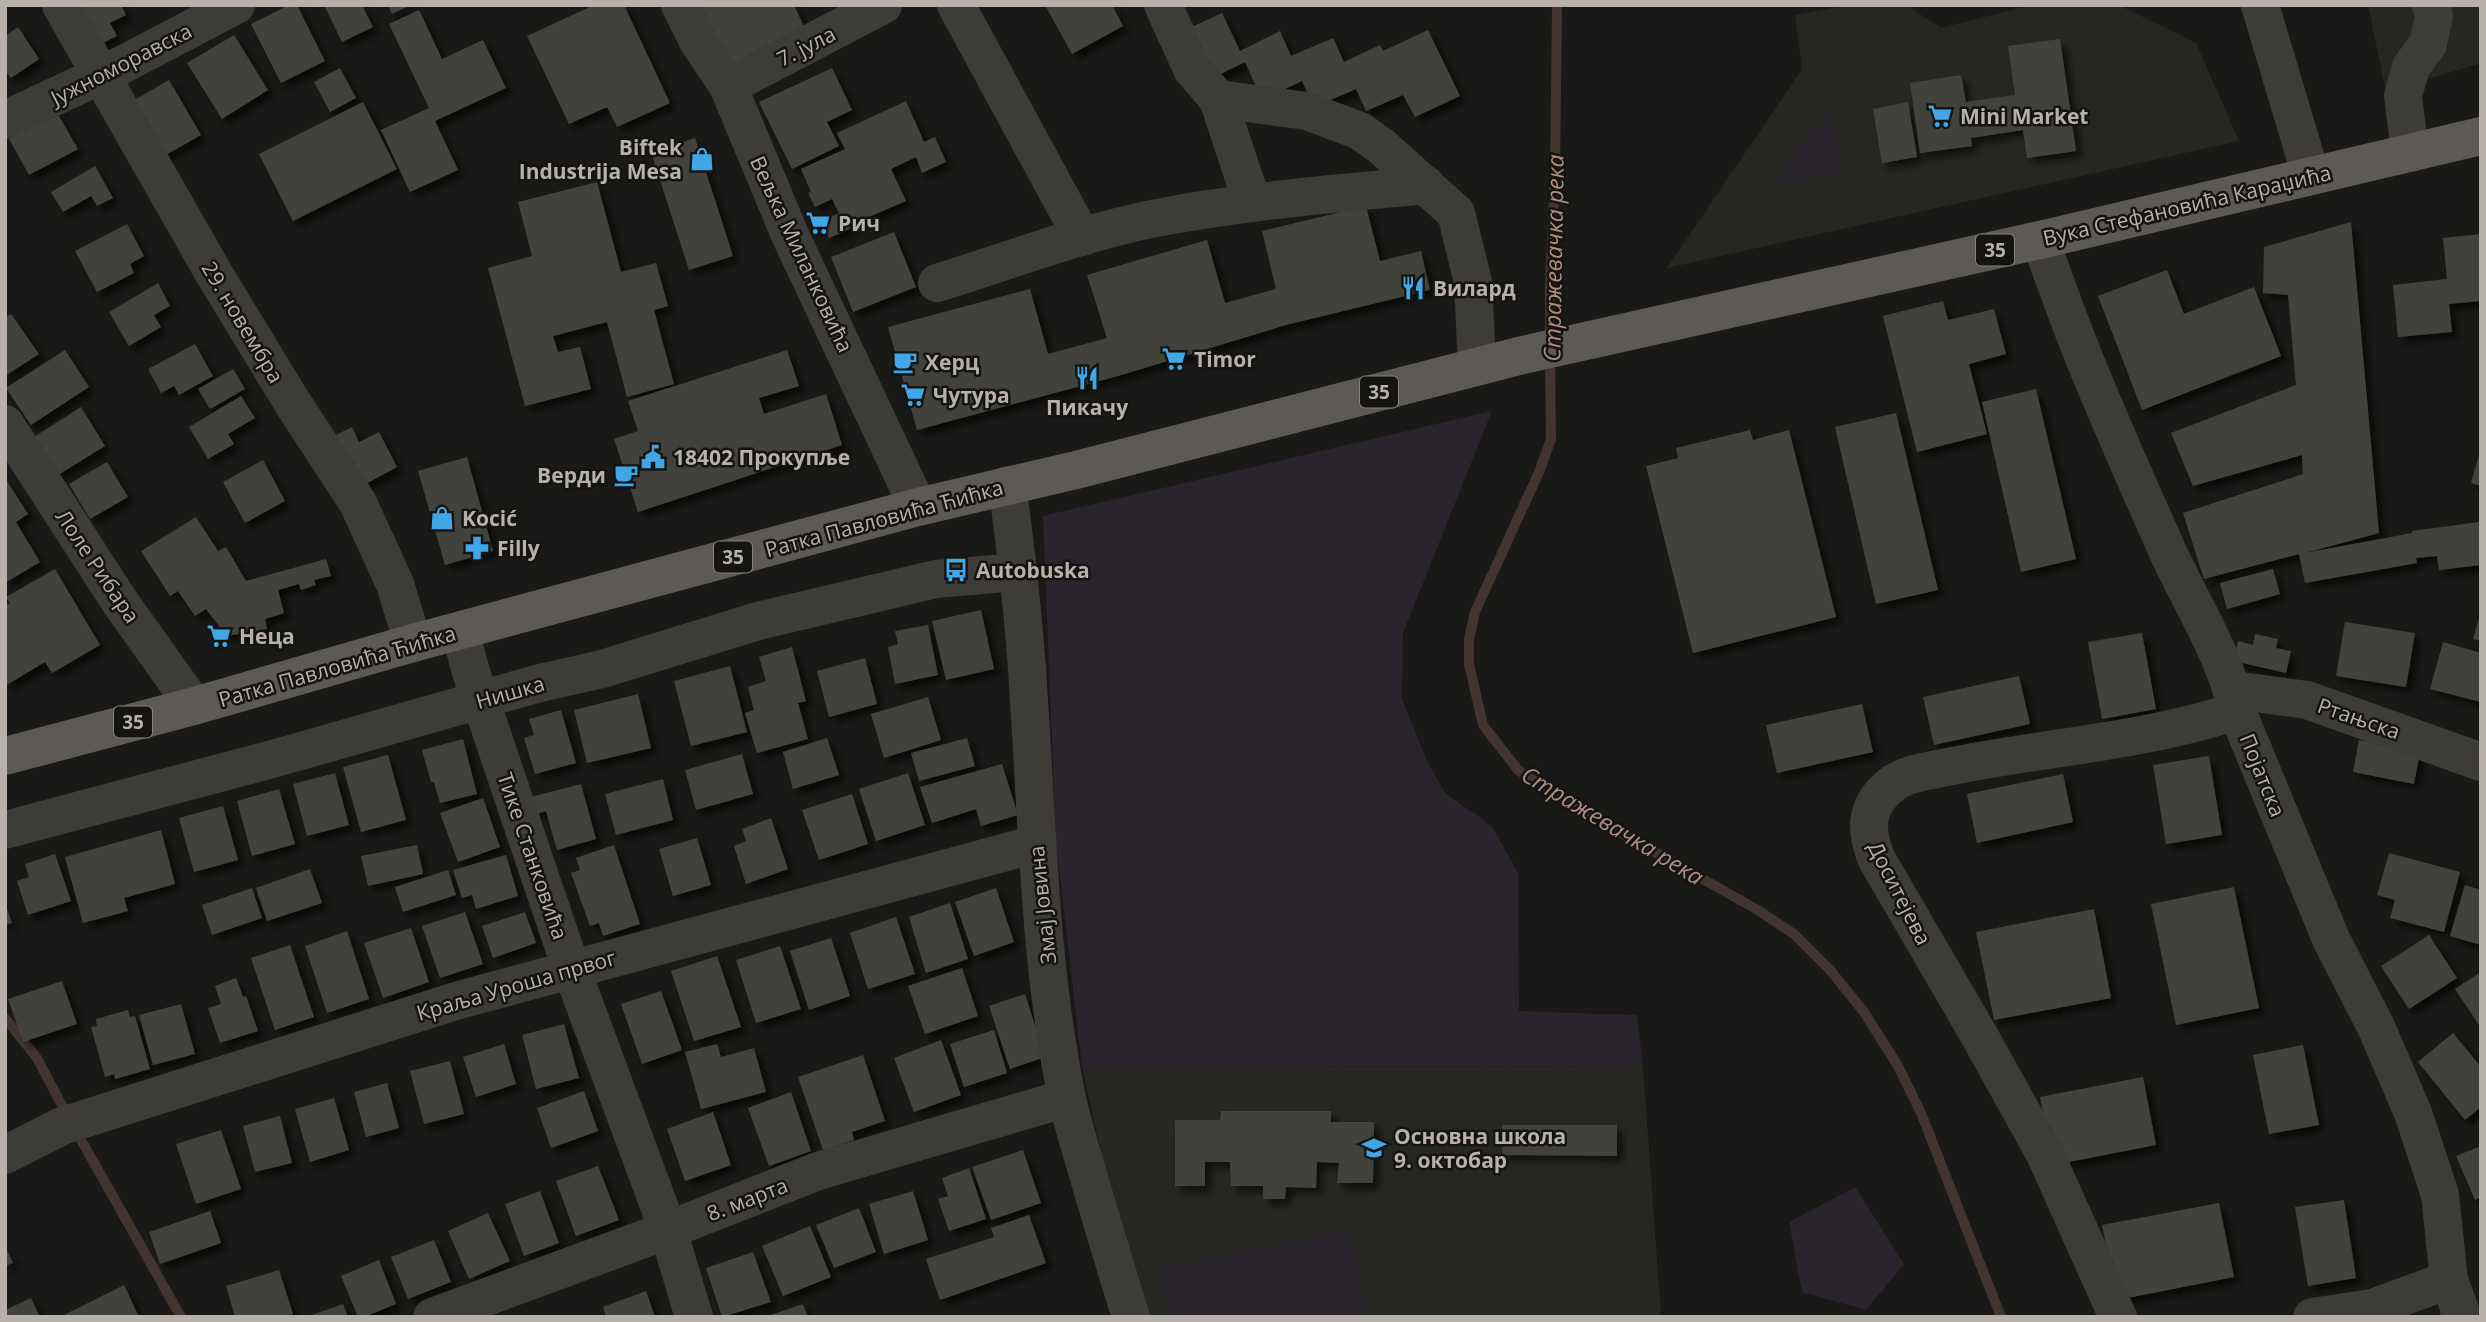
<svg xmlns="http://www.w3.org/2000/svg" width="2486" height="1322" font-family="'Open Sans',sans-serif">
  <defs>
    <filter id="shadow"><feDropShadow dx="6" dy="6" stdDeviation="3.5" flood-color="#0009"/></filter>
  </defs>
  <rect width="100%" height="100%" fill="#191917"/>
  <g fill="#262623">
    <path d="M1848 5H1906L1941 28 2032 5H2119L2196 43 2239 141 1667 268 1802 69 1795 15Z"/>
    <path d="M2368 5H2481V63L2386 92Z"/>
    <path d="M1643 1066 1661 1316 1146 1317 1118 1228 1082 1067Z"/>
  </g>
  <g fill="#2a242c">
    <path d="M1826 113 1829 115 1842 167 1841 172 1775 186 1774 182Z"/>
    <path d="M1492 411 1403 633 1402 699 1427 761 1445 793 1492 826 1518 873 1519 1011 1637 1015 1643 1066 1082 1067 1056 842 1043 516Z"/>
    <path d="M1855 1187 1904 1264 1866 1310 1802 1292 1789 1222Z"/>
    <path d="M1350 1231 1366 1311 1336 1317H1169L1159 1269Z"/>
  </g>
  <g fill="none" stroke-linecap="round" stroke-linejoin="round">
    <g stroke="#423531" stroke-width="10">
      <path d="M1550 341V286L1555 175 1557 5"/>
      <path d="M1550 356 1551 439 1540 470 1475 612 1469 639V664L1483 725 1518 770 1575 807 1756 909 1794 934 1830 970 1864 1012 1898 1066 1921 1113 2001 1317"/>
      <path d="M5 1018 37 1058 67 1115"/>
      <path d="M76 1131 181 1317"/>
    </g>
  </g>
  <g fill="#43423e" filter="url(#shadow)">
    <path d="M78 5H121L126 15 110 23 117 36 99 45Z"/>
    <path d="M289 5H297L325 61 281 83 251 24Z"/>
    <path d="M324 5H362L373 27 342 42Z"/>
    <path d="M388 5H411L392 14Z"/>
    <path d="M594 5H624L670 103 617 127 607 107 569 124 527 36Z"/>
    <path d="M700 5H794L805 29 729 65Z"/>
    <path d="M1045 5H1112L1123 26 1072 54Z"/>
    <path d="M419 10 442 59 483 40 506 88 435 121 458 170 410 192 381 130 429 108 389 24Z"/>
    <path d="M1222 13 1240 51 1280 31 1291 56 1333 38 1344 62 1380 45 1383 51 1428 30 1460 96 1415 117 1403 95 1366 111 1356 89 1314 107 1302 81 1262 100 1245 62 1204 82 1181 32Z"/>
    <path d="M18 27 39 59 11 78 5 70V36Z"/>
    <path d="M234 35 268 90 222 119 187 63Z"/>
    <path d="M2060 39 2076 151 2027 158 2023 130 1971 138 1972 146 1920 153 1910 83 1961 75 1966 102 2015 95 2008 46Z"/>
    <path d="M340 68 356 98 330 112 314 82Z"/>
    <path d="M832 68 852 110 827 122 839 146 792 169 759 102Z"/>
    <path d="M169 80 201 135 155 161 124 106Z"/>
    <path d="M906 101 924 142 935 137 946 162 922 173 916 157 891 169 906 201 855 223 856 226 829 238 821 221 839 213 832 199 815 207 808 193 811 192 801 169 845 149 837 133Z"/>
    <path d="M363 102 397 169 293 221 259 154Z"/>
    <path d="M1908 102 1917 157 1882 163 1873 109Z"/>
    <path d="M56 111 78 149 29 175 8 137Z"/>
    <path d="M695 138 733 256 689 270 651 152Z"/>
    <path d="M95 166 113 198 97 206 91 196 63 212 51 192Z"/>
    <path d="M597 182 621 272 656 263 668 306 654 310 674 384 627 397 607 322 553 336 558 352 580 347 591 389 525 406 488 268 532 256 518 202Z"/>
    <path d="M1366 206 1380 261 1421 251 1430 290 1286 325 1118 376 917 430 888 327 1030 289 1048 354 1107 338 1087 275 1207 240 1225 303 1276 289 1262 231Z"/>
    <path d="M2351 222 2379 533 2305 553 2412 533V531L2479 522 2481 565 2439 570 2437 556 2416 558 2417 563 2305 583 2299 554 2204 579 2183 513 2303 474 2302 455 2193 486 2171 433 2296 385 2288 295 2263 293 2264 247Z"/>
    <path d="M127 224 144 256 130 264 134 273 97 292 75 251Z"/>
    <path d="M894 232 916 287 853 312 831 257Z"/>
    <path d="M2481 234V301L2449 304 2452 332 2398 337 2393 285 2447 279 2443 238Z"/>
    <path d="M2167 270 2184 314 2254 287 2281 356 2142 410 2098 296Z"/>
    <path d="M158 283 170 306 154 315 161 327 129 346 109 312Z"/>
    <path d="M1943 301 1948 320 1994 309 2006 354 1969 364 1987 434 1917 452 1883 316Z"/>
    <path d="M11 314 39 354 5 376V318Z"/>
    <path d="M195 344 213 376 179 395 174 386 161 393 148 369Z"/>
    <path d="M65 350 89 387 31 425 6 388Z"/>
    <path d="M787 350 799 386 759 398 764 414 826 394 842 445 638 512 614 439 638 431 628 401Z"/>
    <path d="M233 369 245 389 210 409 198 389Z"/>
    <path d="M2036 389 2076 559 2021 572 1982 402Z"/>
    <path d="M241 396 255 418 228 434 234 444 208 459 189 427Z"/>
    <path d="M81 407 105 446 58 475 34 437Z"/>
    <path d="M1896 413 1938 590 1876 604 1835 427Z"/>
    <path d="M352 427 359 442 379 432 397 467 360 487 334 436Z"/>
    <path d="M1750 430 1753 440 1789 430 1836 617 1693 653 1646 466 1678 458 1676 448Z"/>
    <path d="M2480 452 2481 453V486L2471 483Z"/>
    <path d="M467 457 493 551 445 565 418 471Z"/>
    <path d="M263 460 285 501 245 523 223 482Z"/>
    <path d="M107 462 128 497 90 519 69 484Z"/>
    <path d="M5 478 28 514 16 522 40 562 5 583Z"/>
    <path d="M196 517 218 551 226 547 246 581 326 559 331 576 314 580 316 585 301 590 299 584 278 590 284 613 265 619 267 629 227 636 206 609 195 616 178 591 170 596 141 551Z"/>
    <path d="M55 569 100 645 52 673 45 662 5 686V606L10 603 6 597Z"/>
    <path d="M2273 569 2280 594 2227 609 2220 583Z"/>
    <path d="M981 610 994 669 946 680 932 621Z"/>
    <path d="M2480 615H2481V641L2473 639Z"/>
    <path d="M2345 622 2415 633 2406 687 2336 676Z"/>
    <path d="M928 625 938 675 895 684 888 647 898 644 895 631Z"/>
    <path d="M2142 633 2156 709 2102 719 2088 642Z"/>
    <path d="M2255 634 2278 639 2276 648 2291 651 2286 673 2234 661 2238 641 2253 645Z"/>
    <path d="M2443 642 2481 653V702L2430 689Z"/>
    <path d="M792 647 806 701 798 703 808 739 757 753 745 713 754 710 748 687 766 681 759 657Z"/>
    <path d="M865 658 877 704 829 717 817 671Z"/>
    <path d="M730 666 747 732 691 746 674 681Z"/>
    <path d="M2019 676 2030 724 1934 745 1923 697Z"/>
    <path d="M638 694 651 748 587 763 574 710Z"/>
    <path d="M928 697 941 740 884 758 871 714Z"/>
    <path d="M1862 704 1873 752 1777 773 1766 725Z"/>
    <path d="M561 710 576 763 535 774 524 738 534 735 529 719Z"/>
    <path d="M827 738 839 775 793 789 783 752Z"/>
    <path d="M967 738 975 766 919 781 911 753Z"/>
    <path d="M463 739 477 794 440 803 434 782H431L422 750Z"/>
    <path d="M2359 740 2420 752 2414 784 2353 772Z"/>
    <path d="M742 754 753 794 696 810 685 770Z"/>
    <path d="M388 755 406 820 361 832 343 767Z"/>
    <path d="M2209 756 2222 835 2166 844 2153 765Z"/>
    <path d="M1002 764 1018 815 981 826 976 809 932 823 920 787Z"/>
    <path d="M335 773 349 825 307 836 293 784Z"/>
    <path d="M908 773 925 825 876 841 859 789Z"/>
    <path d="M2063 774 2073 822 1977 843 1967 794Z"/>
    <path d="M663 779 673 820 616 835 605 794Z"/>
    <path d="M581 784 596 839 557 850 546 811 536 814 531 797Z"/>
    <path d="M279 789 295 844 252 856 237 801Z"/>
    <path d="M852 794 868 844 819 860 802 810Z"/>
    <path d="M483 798 500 847 458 862 440 813Z"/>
    <path d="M223 806 238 860 194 872 179 818Z"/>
    <path d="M771 818 788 869 746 884 734 846 746 841 742 829Z"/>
    <path d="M161 830 175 884 124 898 128 911 83 923 65 857Z"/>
    <path d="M697 838 711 885 673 896 659 849Z"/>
    <path d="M417 845 423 874 368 886 361 856Z"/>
    <path d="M614 845 640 924 603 936 599 923 590 926 571 873 580 870 576 858Z"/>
    <path d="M2389 853 2460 872 2444 932 2390 918 2395 900 2377 895Z"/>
    <path d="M55 854 71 901 28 915 17 881 29 877 25 864Z"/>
    <path d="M506 855 518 896 476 909 472 895 462 898 453 870Z"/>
    <path d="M310 869 322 903 267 921 256 888Z"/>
    <path d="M448 870 456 895 403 912 395 887Z"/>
    <path d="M2465 885 2481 890V945L2450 936Z"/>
    <path d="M2234 887 2259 1008 2176 1025 2151 904Z"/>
    <path d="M252 888 262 918 212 935 202 905Z"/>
    <path d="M996 888 1014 942 974 956 955 902Z"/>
    <path d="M950 903 968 959 926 973 909 917Z"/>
    <path d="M5 904 12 923 5 925Z"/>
    <path d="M2094 909 2111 998 1994 1020 1976 932Z"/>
    <path d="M465 912 483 964 440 978 422 926Z"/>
    <path d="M525 912 536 943 493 958 482 926Z"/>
    <path d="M896 917 915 974 868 989 850 933Z"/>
    <path d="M411 928 429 982 383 998 364 943Z"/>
    <path d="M347 931 369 999 327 1013 305 946Z"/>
    <path d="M2429 935 2457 978 2409 1009 2381 966Z"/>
    <path d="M831 938 850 996 809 1010 790 951Z"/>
    <path d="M290 945 314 1017 275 1030 251 958Z"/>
    <path d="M780 946 801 1009 756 1023 736 960Z"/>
    <path d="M717 956 741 1027 694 1041 671 971Z"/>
    <path d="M962 968 978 1016 925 1034 908 986Z"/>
    <path d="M2481 972V1028L2455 989Z"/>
    <path d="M236 978 243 997 246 996 258 1031 220 1043 208 1008 221 1004 215 986Z"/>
    <path d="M62 981 77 1024 23 1042 8 999Z"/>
    <path d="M661 991 682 1050 642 1064 621 1004Z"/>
    <path d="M1025 994 1045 1057 1010 1069 989 1006Z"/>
    <path d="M181 1004 195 1054 153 1065 139 1015Z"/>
    <path d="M128 1010 130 1017 135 1016 150 1069 115 1079 114 1074 105 1077 91 1027 97 1026 96 1019Z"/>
    <path d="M564 1024 579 1078 536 1089 522 1035Z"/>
    <path d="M994 1030 1007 1073 964 1087 950 1044Z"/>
    <path d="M2453 1033 2481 1067V1107L2465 1120 2418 1062Z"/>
    <path d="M941 1040 961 1095 914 1112 894 1058Z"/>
    <path d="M504 1044 516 1084 476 1097 463 1057Z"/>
    <path d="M717 1044 721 1057 754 1048 766 1092 701 1109 685 1052Z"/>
    <path d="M2303 1045 2319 1125 2269 1134 2253 1055Z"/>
    <path d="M863 1055 885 1121 852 1132 854 1140 823 1150 798 1077Z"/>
    <path d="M450 1061 464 1114 424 1124 410 1071Z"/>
    <path d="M2143 1077 2156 1145 2053 1165 2040 1097Z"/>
    <path d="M387 1083 399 1128 366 1137 354 1092Z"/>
    <path d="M584 1091 598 1131 551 1148 537 1108Z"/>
    <path d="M791 1092 811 1151 769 1166 748 1108Z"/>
    <path d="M334 1098 349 1150 310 1162 295 1109Z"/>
    <path d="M1221 1111H1331V1122H1374L1373 1183H1337L1339 1163 1317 1162 1316 1188 1286 1187 1285 1199H1263V1186H1231L1230 1162H1205V1186H1175V1120H1220Z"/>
    <path d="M713 1112 731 1165 685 1181 667 1129Z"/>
    <path d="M280 1116 292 1163 255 1172 243 1126Z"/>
    <path d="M1502 1125H1617V1156L1502 1155Z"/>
    <path d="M221 1130 241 1189 196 1204 176 1144Z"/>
    <path d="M2481 1146V1197L2475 1200 2456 1156Z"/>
    <path d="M1023 1150 1041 1203 991 1220 972 1167Z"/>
    <path d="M598 1166 619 1220 576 1236 556 1181Z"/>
    <path d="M969 1168 986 1219 949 1231 938 1199 948 1196 942 1178Z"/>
    <path d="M540 1191 559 1243 524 1256 505 1204Z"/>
    <path d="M913 1191 928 1240 884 1254 869 1204Z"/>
    <path d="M2344 1200 2356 1278 2308 1286 2295 1207Z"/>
    <path d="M2219 1203 2234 1277 2117 1300 2102 1225Z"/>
    <path d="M859 1208 876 1252 834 1268 816 1225Z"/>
    <path d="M210 1211 221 1243 160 1264 149 1232Z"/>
    <path d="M488 1213 510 1261 469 1279 448 1231Z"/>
    <path d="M1029 1215 1046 1263 940 1300 926 1259 994 1237 991 1228Z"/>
    <path d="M810 1226 831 1277 783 1296 762 1246Z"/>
    <path d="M434 1240 451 1282 408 1299 391 1257Z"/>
    <path d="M5 1246 13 1263 5 1266Z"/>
    <path d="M753 1252 771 1302 722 1317 706 1268Z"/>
    <path d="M379 1260 396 1304 364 1317H358L341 1276Z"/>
    <path d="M279 1270 293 1314 289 1315V1317H235L226 1286Z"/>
    <path d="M124 1285 139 1317H60Z"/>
    <path d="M646 1291 655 1317H606L603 1307Z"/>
    <path d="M31 1298 40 1317H5V1310Z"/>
    <path d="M343 1304 348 1317H309V1316Z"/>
    <path d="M803 1304 808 1317H769L768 1316Z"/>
  </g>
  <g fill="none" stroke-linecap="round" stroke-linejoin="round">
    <g stroke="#3e3c39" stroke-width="38">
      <path d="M61 5 213 272 292 402 358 503 395 584 413 643"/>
      <path d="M680 5 699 43 728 86 790 235 918 507"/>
      <path d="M956 5 1082 237"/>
      <path d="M1163 5 1192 69 1218 99 1307 111 1360 131 1381 146 1456 213 1473 282 1477 367"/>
      <path d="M2260 5 2311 176"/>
      <path d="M728 86 883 5"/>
      <path d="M1218 99 1252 202"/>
      <path d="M5 120 122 65 236 5"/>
      <path d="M2410 153 2403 96 2411 67 2428 44 2434 16 2431 5"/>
      <path d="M2040 240C2053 275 2065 310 2079 345 2106 414 2137 482 2167 550 2191 603 2225 654 2237 711L2331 939 2377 1029 2413 1113 2440 1195 2449 1280 2460 1310 2459 1317"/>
      <path d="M937 283C1008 261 1079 234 1151 219 1242 201 1334 194 1426 185"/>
      <path d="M5 424 120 602 194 706"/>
      <path d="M1007 485C1018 562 1026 640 1030 717 1038 844 1041 973 1067 1098 1074 1130 1085 1163 1094 1195 1106 1235 1118 1276 1131 1317"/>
      <path d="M460 631 471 672 571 968 668 1230 694 1317"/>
      <path d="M2233 690 2307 700 2481 762"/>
      <path d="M5 830 276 758 540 683 602 669 758 621 936 579 1018 572"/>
      <path d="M5 1155 62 1126 459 1000 1036 844"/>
      <path d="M432 1317 668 1230 818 1171 1067 1098"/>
      <path d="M2118 1317 2045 1154 1979 1035 1876 858C1865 829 1865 806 1891 785 1906 773 1929 771 1947 767 1999 756 2053 750 2106 741 2150 734 2194 725 2237 711"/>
      <path d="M2312 1317 2372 1308 2449 1280"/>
    </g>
    <path stroke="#5d5955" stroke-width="38" d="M5 756 194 706 413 643 918 507 1076 470 1523 355 2040 240 2481 136"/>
  </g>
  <defs>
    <g id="supermarket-bare" transform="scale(1.89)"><path d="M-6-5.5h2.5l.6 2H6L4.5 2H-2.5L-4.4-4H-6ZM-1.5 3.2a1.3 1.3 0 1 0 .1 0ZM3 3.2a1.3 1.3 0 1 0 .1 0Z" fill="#40a6e8" stroke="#141412" stroke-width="2.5" paint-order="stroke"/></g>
    <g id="shop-bare" transform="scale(1.89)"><path d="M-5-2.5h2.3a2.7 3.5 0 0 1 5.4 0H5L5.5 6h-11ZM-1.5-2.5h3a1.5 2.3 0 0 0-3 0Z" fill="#40a6e8" stroke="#141412" stroke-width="2.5" paint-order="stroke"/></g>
    <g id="restaurant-bare" transform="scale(1.89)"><path d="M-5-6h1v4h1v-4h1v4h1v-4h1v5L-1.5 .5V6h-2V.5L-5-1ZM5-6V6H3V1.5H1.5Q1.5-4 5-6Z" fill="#40a6e8" stroke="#141412" stroke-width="2.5" paint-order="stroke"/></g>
    <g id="cafe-bare" transform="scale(1.89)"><path d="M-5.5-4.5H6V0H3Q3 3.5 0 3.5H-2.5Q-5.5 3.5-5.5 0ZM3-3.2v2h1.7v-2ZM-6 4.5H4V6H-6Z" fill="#40a6e8" stroke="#141412" stroke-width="2.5" paint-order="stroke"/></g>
    <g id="civic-bare" transform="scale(1.89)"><path d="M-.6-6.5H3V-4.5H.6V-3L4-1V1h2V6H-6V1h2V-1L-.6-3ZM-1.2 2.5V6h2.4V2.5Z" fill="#40a6e8" stroke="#141412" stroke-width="2.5" paint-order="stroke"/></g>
    <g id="pharmacy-bare" transform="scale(1.89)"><path d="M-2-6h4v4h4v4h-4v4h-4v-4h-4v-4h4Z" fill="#40a6e8" stroke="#141412" stroke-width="2.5" paint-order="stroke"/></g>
    <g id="bus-bare" transform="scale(1.89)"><path d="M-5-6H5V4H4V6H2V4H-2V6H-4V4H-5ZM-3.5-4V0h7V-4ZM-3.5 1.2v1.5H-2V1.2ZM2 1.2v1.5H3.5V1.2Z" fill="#40a6e8" stroke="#141412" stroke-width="2.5" paint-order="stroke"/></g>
    <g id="school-bare" transform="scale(1.89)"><path d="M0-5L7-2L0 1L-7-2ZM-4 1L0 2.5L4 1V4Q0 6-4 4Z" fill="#40a6e8" stroke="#141412" stroke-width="2.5" paint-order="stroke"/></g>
  </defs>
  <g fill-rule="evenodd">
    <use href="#supermarket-bare" x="1940" y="116"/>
    <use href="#shop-bare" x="702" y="159"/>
    <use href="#supermarket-bare" x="818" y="223"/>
    <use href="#restaurant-bare" x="1413" y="288"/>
    <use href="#supermarket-bare" x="1174" y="359"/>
    <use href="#cafe-bare" x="905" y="362"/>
    <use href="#restaurant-bare" x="1087" y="378"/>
    <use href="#supermarket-bare" x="913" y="395"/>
    <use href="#civic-bare" x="653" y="457"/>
    <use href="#cafe-bare" x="626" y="475"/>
    <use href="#shop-bare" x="442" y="518"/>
    <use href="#pharmacy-bare" x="477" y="548"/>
    <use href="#bus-bare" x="956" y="570"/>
    <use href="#supermarket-bare" x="219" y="636"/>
    <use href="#school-bare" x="1374" y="1148"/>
  </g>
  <g text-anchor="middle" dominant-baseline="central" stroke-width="5" stroke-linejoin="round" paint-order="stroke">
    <g fill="#141412" stroke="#87817c" stroke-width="2">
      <rect x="1976" y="234.5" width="38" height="31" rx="5"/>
      <rect x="1360" y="376.5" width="38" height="31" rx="5"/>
      <rect x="714" y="541.5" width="38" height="31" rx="5"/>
      <rect x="114" y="706.5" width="38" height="31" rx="5"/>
    </g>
    <g font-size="19" font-weight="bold" fill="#b8b0aa">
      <text x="1995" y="250">35</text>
      <text x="1379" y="392">35</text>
      <text x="733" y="557">35</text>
      <text x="133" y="722">35</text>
    </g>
    <g font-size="21" fill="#b8b0aa" stroke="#141412">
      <text transform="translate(806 46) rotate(-27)">7. јула</text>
      <text transform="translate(121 64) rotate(-27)">Јужноморавска</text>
      <text transform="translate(2187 205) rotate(-13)">Вука Стефановића Караџића</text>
      <text transform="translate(802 254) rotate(65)">Вељка Миланковића</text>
      <text transform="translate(243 322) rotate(59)">29. новембра</text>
      <text transform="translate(884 518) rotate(-15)">Ратка Павловића Ћићка</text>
      <text transform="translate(98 566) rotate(56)">Лоле Рибара</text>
      <text transform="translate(337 666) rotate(-16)">Ратка Павловића Ћићка</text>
      <text transform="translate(510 692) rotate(-16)">Нишка</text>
      <text transform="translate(2359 718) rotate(19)">Ртањска</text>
      <text transform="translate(2263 775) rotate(68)">Појатска</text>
      <text transform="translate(533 856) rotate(71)">Тике Станковића</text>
      <text transform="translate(1900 893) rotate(63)">Доситејева</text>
      <text transform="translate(1042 905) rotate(-96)">Змај Јовина</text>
      <text transform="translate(516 985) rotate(-16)">Краља Уроша првог</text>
      <text transform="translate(747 1199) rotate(-21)">8. марта</text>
    </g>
    <g font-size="21" font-weight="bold" fill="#b8b0aa" stroke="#141412" text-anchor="start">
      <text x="1960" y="116">Mini Market</text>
      <text x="682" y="147" text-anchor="end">Biftek<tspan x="682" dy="24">Industrija Mesa</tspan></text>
      <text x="838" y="223">Рич</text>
      <text x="1433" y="288">Вилард</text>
      <text x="1194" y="359">Timor</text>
      <text x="925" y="362">Херц</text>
      <text x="933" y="395">Чутура</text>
      <text x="1087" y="407" text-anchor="middle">Пикачу</text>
      <text x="673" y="457">18402 Прокупље</text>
      <text x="606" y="475" text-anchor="end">Верди</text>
      <text x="462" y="518">Kocić</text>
      <text x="497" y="548">Filly</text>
      <text x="976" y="570">Autobuska</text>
      <text x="239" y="636">Неца</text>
      <text x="1394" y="1136">Основна школа<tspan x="1394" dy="24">9. октобар</tspan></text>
    </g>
    <g font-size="23" font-style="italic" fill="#b18d83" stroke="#141412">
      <text transform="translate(1553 258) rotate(-89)">Стражевачка река</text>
      <text transform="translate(1613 825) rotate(31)">Стражевачка река</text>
    </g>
  </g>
  <rect width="2486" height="1322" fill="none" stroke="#b8b0aa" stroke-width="14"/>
</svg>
